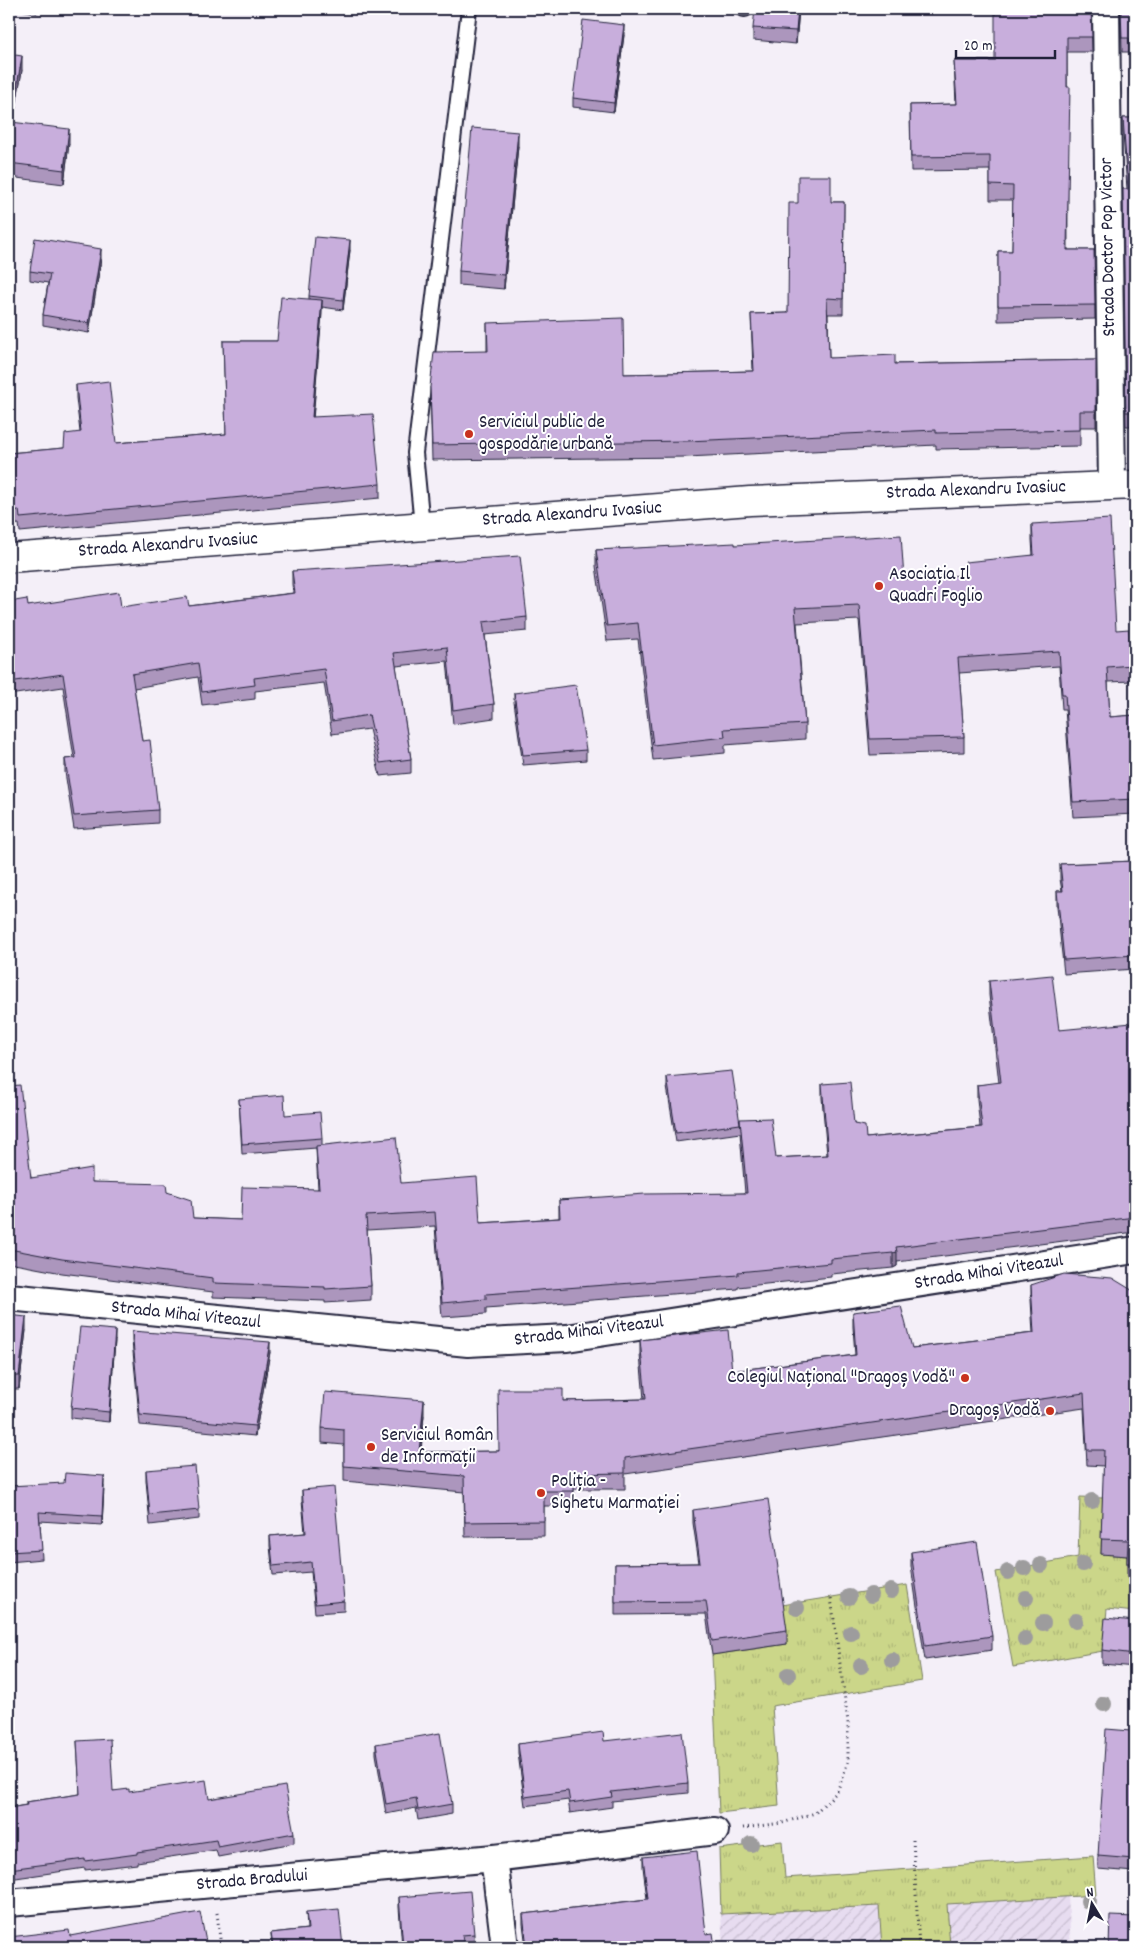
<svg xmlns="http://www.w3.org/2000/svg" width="1144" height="1956" font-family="Dekko,sans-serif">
  <defs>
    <pattern id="industrial-furrows" width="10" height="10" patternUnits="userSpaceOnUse" patternTransform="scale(1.25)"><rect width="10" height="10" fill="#e7dcf0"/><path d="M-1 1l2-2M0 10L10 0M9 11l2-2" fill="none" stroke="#c6bccf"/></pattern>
    <pattern id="grass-tufts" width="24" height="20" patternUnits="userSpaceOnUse" patternTransform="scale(1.25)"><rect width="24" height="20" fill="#cbd689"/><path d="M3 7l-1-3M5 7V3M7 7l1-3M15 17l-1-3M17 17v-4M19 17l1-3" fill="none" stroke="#aeb777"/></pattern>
  </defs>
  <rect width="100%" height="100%" fill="#f4eff8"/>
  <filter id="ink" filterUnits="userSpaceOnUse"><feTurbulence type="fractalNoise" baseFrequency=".02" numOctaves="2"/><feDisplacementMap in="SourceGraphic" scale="10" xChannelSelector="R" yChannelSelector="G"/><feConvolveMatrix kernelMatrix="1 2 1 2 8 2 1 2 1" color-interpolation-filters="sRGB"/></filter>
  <g filter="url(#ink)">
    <g fill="url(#industrial-furrows)">
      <path d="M1068 1896 1071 1947H950L947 1904Z"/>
      <path d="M880 1906 882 1947H723L721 1914Z"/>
    </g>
    <g fill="url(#grass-tufts)" stroke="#767c62">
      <path d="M1080 1497 1103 1498 1101 1554 1128 1556 1135 1579V1612L1107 1609 1103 1651 1013 1667 996 1572 1078 1557Z"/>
      <path d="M907 1585 922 1681 772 1706 779 1806 719 1813 712 1655 787 1644 782 1605Z"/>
      <path d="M782 1841 785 1878 1093 1856 1096 1895 947 1904 950 1947H882L879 1906 721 1914 719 1849Z"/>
    </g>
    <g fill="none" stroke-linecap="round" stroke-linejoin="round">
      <g stroke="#22223b" stroke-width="18">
        <g id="service">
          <path d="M744 9H745"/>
          <path d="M422 526 415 453 469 9"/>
        </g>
      </g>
      <g stroke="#22223b" stroke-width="30">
        <g id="minor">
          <path d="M1106 9 1112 486"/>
          <path d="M9 1297 468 1343 567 1338 1135 1250"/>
          <path d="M494 1858 505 1947"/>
          <path d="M9 1903 494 1858 715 1831"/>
        </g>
      </g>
      <g stroke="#22223b" stroke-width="31">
        <path id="secondary" d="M9 558 750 501 1135 485"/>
      </g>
      <g stroke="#22223b" stroke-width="3" stroke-dasharray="1 4" stroke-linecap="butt">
        <path d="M743 1828 782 1823 815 1813 837 1792 848 1762V1722L831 1598"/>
        <path d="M913 1840 919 1947"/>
        <path d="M217 1913 221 1947"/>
      </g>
      <use href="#service" stroke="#fff" stroke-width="14"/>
      <use href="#minor" stroke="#fff" stroke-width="26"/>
      <use href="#secondary" stroke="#fff" stroke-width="28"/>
    </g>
    <g fill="#9d9c9d">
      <circle cx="1092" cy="1501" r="8"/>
      <circle cx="1083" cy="1564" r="8"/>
      <circle cx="1041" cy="1565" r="8"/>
      <circle cx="1024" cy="1568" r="8"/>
      <circle cx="1008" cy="1572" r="8"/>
      <circle cx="891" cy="1591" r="8"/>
      <circle cx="871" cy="1595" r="8"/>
      <circle cx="849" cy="1597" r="8"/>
      <circle cx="1026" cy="1598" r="8"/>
      <circle cx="797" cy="1608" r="8"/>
      <circle cx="1076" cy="1621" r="8"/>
      <circle cx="1043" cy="1623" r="8"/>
      <circle cx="851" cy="1633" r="8"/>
      <circle cx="1025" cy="1639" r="8"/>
      <circle cx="892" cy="1660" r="8"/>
      <circle cx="861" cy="1666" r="8"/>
      <circle cx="788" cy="1675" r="8"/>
      <circle cx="1104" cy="1704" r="8"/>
      <circle cx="751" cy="1844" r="8"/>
      <circle cx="1088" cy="1901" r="8"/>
    </g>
    <g fill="#ac96bd" stroke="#22223b">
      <path d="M14 9H38L37 13Z"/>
      <path d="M799 9 796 44 753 40V28Z"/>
      <path d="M1091 9 1092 52H1067L1068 250H1094L1095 319 998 321V251H1012L1013 200H990V170L911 171 910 105 956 104 954 61H995Z"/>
      <path d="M1121 9H1135V426H1126L1123 189H1127L1123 133V118H1131L1129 52H1122Z"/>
      <path d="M624 35 614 112 573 107V98Z"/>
      <path d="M9 54 22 70 13 123 69 143 64 184 9 177Z"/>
      <path d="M518 146 504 289 459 285V271Z"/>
      <path d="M831 202H844L843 314H828L829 358 895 364 1096 360V427H1080V446L936 449V445L687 457 432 460 430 387 487 351V323L624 374 753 371 751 314 788 313 798 203Z"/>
      <path d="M350 250 343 310 322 307 313 417 380 484V498L20 532 19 524 9 525V453L64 448 80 432 76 398V385L116 443 226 434 223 341H277L309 299V296Z"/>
      <path d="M101 259 89 333 43 325V315L48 283 30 280V271Z"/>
      <path d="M1032 524 1116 630 1132 665V681L1108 682 1110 717 1135 715V814L1073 817 1065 709H1062L1059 666 959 673 964 737V752L870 755 859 620 797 623 805 724V739L725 745V753L653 760 638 639 607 641 596 566V550L735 545 904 579 965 575 1033 555 1032 540Z"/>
      <path d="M292 571 527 617V631L485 635 494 704V718L453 724 447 661 396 666 411 759V773L380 776 369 729 332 734 324 683 255 691V699L202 705 198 677 134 688 142 741 158 810V823L74 829 65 772V759L74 758 63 687 9 695V602L28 606 121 607 189 606 293 593 292 584Z"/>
      <path d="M514 693 586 750V760L523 765 514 702Z"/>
      <path d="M1135 861V969L1064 974 1057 906V891H1062L1060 879V864Z"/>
      <path d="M989 981 1059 1030 1135 1079V1232L897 1262V1266L893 1268 831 1274V1277L738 1287V1289L486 1308V1314L442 1317 435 1226 367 1230 371 1286V1300L325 1303V1301L213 1297V1292L62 1273 9 1263V1086L31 1178 92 1182 167 1192 193 1218 241 1220 318 1189 316 1148 242 1154 239 1099 285 1115 322 1138V1145L401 1183 480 1223 559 1218V1200L745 1193 740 1133 676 1142 667 1087V1077L740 1124 776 1158 827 1155 822 1098V1084L866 1138 980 1127 977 1099V1085L999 1083 989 995Z"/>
      <path d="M1031 1285 1135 1292V1579L1127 1578V1556L1101 1554 1104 1466 1087 1465 1084 1408 625 1474V1489H574V1506H544V1536L465 1537 464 1492 344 1481V1445L322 1443V1428L424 1415 421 1452 498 1451 563 1401 644 1399 640 1355V1340L732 1371 855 1355 853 1327V1312L912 1348 1033 1333 1031 1300Z"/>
      <path d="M9 1315 26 1330 19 1389H9Z"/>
      <path d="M132 1331 270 1352 255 1436 140 1425 132 1341Z"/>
      <path d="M115 1340 109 1422 71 1418V1408Z"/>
      <path d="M146 1470 199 1510V1519L150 1525 146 1480Z"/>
      <path d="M9 1486H104L102 1525 40 1521 42 1559 9 1562Z"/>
      <path d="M302 1490 344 1601V1611L315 1613 311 1572 273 1575 270 1546V1536L305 1533 302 1500Z"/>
      <path d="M693 1510 787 1630V1644L712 1655 706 1614 615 1615V1564L699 1563 693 1523Z"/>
      <path d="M911 1552 992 1636V1650L925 1660 911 1566Z"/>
      <path d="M1135 1621V1667L1102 1664V1650Z"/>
      <path d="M1135 1688 1134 1872 1098 1869V1856L1131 1731Z"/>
      <path d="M77 1741 113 1791 209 1799 294 1833V1843L218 1857 216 1850 137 1862V1864L85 1870V1868L9 1879V1808L26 1805V1802L80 1794Z"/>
      <path d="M604 1741 688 1783V1793L612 1801V1807L570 1813 568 1800 525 1806 518 1753V1744Z"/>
      <path d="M376 1744 452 1804V1814L418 1820 416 1808 386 1814 376 1754Z"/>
      <path d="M643 1857 706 1934 715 1947H526L523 1924V1914L647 1899 643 1867Z"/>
      <path d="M399 1897 474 1934V1943L464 1944V1947H402L399 1907Z"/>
      <path d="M306 1912 343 1947H272L271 1933 307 1929Z"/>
    </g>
    <g fill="#8c7a9a" stroke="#22223b">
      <path d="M798 9H799L796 44V31Z"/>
      <path d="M624 25V35L614 112V103Z"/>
      <path d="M22 56V70L11 136V122Z"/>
      <path d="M69 129V143L64 184V170Z"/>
      <path d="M518 132V146L504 289V275Z"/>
      <path d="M350 240V250L343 310V300Z"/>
      <path d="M101 249V259L89 333V323Z"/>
      <path d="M322 300V314L312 431V417Z"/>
      <path d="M897 1252V1266L893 1268V1253Z"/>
      <path d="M26 1317V1330L19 1389V1376Z"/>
      <path d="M115 1330V1340L109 1422V1412Z"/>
      <path d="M270 1342V1352L255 1436V1426Z"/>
      <path d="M424 1400V1415L419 1467V1452Z"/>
      <path d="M104 1476V1486L102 1525V1516Z"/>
      <path d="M1135 1847V1861L1134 1872V1859Z"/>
    </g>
    <g fill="#c8aedc" stroke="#22223b">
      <path d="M755 9H798L796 31 753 28Z"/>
      <path d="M995 9H1091L1092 37H1067V87H1070L1067 250H1094L1095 305 998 306V251H1012L1013 186 990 185V156L911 157 910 105 957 104 954 61H995Z"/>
      <path d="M1121 9H1135V412H1126L1123 189H1128L1123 118H1131L1129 38H1122Z"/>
      <path d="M583 20 624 25 614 103 573 98Z"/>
      <path d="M9 54 22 56 11 122 69 129 64 170 9 163Z"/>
      <path d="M472 128 518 132 504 275 459 271Z"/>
      <path d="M798 176H831V202H844L843 299 827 298 829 358 895 355V364L1096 360V411H1080V430L936 433V430L687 441 432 445 430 387 434 352 488 351 487 323 623 318 624 374 754 371 751 314 788 313 789 203H798Z"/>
      <path d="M315 237 350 240 343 300 309 296Z"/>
      <path d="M35 238 101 249 89 323 43 315 50 274 30 271Z"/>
      <path d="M281 297 322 300 312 417 373 414 380 484 20 518 19 510 9 511V453L64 448 65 434 81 432 76 385 109 381 116 443 226 434 223 341H277Z"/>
      <path d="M1110 519 1116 630 1129 629 1132 665 1107 667 1110 717 1135 715V799L1073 802 1065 694H1062L1059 651 958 658 964 737 870 739 859 605 795 608 805 724 724 729 725 737 653 745 638 623 607 626 596 550 735 543V545L901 535 904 579 965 575V562L1034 555 1032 524Z"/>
      <path d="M520 556 527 617 483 622 494 704 453 710 447 647 394 653 411 759 380 763 369 715 332 721 324 669 254 678 255 685 202 692 198 663 132 674 142 741 150 740 158 810 74 816 65 759 76 758 63 674 9 682V602L27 599 28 606 119 592 121 607 187 597 189 606 295 593 292 571Z"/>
      <path d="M576 685 586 750 523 755 514 693Z"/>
      <path d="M1135 861V955L1064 960 1057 891H1063L1060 864Z"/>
      <path d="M1052 975 1059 1030 1132 1023 1135 1079V1217L896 1247 897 1252 893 1253 831 1259V1263L738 1272V1275L486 1294V1299L442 1303 435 1212 366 1216 371 1286 325 1289V1287L213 1283V1278L62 1259 9 1249V1086L20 1085 31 1178 92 1168V1182L166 1184 167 1192 191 1200 193 1218 241 1220 242 1187 319 1189 316 1146 396 1137 401 1183 477 1177 480 1223 560 1218 559 1200 645 1194 747 1193 740 1119 771 1118 776 1158 828 1155 822 1084 850 1082 854 1124 865 1126 866 1138 982 1127 977 1085 1001 1082 989 981Z"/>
      <path d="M732 1071 740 1124 676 1133 667 1077Z"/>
      <path d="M284 1095 285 1115 320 1112 322 1138 242 1144 239 1099Z"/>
      <path d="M1064 1274 1112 1278 1135 1292V1563H1127L1128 1540 1101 1539 1104 1450H1087L1084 1393 625 1458V1473L574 1474V1491H544V1521L465 1522 464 1476 344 1466V1430L322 1428 325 1392 424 1400 419 1452 499 1451 498 1389H563V1401L646 1399 640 1340 728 1330 732 1371 856 1355 853 1312 901 1306 912 1348 1034 1333 1031 1285Z"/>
      <path d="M9 1315 26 1317 19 1376H9Z"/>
      <path d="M80 1327 115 1330 109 1412 71 1408Z"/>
      <path d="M132 1331 270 1342 255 1426 140 1415Z"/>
      <path d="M195 1466 199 1510 150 1515 146 1470Z"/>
      <path d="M65 1473 104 1476 102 1516 39 1512 42 1550 9 1552V1486L64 1483Z"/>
      <path d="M334 1487 344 1601 315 1604 311 1562 273 1566 270 1536 306 1533 302 1490Z"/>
      <path d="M768 1499 787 1630 712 1641 706 1601 615 1602V1564L700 1563 693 1510Z"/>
      <path d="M977 1542 992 1636 925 1646 911 1552Z"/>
      <path d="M1105 1618 1135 1621V1654L1102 1650Z"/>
      <path d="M1135 1688V1847L1134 1859 1098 1856 1106 1729 1131 1731Z"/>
      <path d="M603 1732 604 1741 682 1732 688 1783 611 1792 612 1797 570 1803 568 1791 525 1797 518 1744Z"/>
      <path d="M440 1733 452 1804 418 1810 416 1798 386 1804 376 1744Z"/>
      <path d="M110 1739 113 1791 129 1789V1792L206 1780 209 1799 285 1786 294 1833 218 1847 216 1840 137 1852V1854L85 1861V1859L9 1869V1808L27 1805 26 1802 80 1794 77 1741Z"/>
      <path d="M697 1851 706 1934 713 1933 715 1947H527L523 1914 648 1899 643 1857Z"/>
      <path d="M470 1891 474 1934 462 1935 464 1947H403L399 1897Z"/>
      <path d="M339 1909 343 1947H273L271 1933 308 1929 306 1912Z"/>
      <path d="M200 1912 207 1947H9V1937L69 1930 70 1936Z"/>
      <path d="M1110 1916 1135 1917V1947H1109Z"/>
    </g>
  </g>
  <g fill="#c8321e" stroke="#fff" stroke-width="2">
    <circle cx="469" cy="434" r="5"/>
    <circle cx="879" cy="586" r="5"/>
    <circle cx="965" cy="1378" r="5"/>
    <circle cx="1050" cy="1411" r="5"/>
    <circle cx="371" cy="1447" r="5"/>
    <circle cx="541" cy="1493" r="5"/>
  </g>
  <g text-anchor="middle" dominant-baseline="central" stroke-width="4" stroke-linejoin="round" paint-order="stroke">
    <g font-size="19" fill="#22223b" stroke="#fff">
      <text transform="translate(1109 247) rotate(-91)">Strada Doctor Pop Victor</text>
      <text transform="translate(976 491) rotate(-2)">Strada Alexandru Ivasiuc</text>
      <text transform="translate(572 515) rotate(-4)">Strada Alexandru Ivasiuc</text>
      <text transform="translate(168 546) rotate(-4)">Strada Alexandru Ivasiuc</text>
      <text transform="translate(989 1273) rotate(-9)">Strada Mihai Viteazul</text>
      <text transform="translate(186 1316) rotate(6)">Strada Mihai Viteazul</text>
      <text transform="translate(589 1332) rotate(-7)">Strada Mihai Viteazul</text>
      <text transform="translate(252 1881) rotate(-5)">Strada Bradului</text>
    </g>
    <g font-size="19" fill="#22223b" stroke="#fff" text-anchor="start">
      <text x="479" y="423">Serviciul public de<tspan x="479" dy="22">gospodărie urbană</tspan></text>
      <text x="889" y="575">Asociația Il<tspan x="889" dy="22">Quadri Foglio</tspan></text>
      <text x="955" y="1378" text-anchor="end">Colegiul Național "Dragoș Vodă"</text>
      <text x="1040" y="1411" text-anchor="end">Dragoș Vodă</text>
      <text x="381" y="1436">Serviciul Român<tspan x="381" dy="22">de Informații</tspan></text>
      <text x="551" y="1482">Poliția -<tspan x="551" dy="22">Sighetu Marmației</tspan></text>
    </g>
  </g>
  <rect width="1144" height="1956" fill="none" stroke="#fff" stroke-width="30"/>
  <rect x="15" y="15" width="1114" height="1926" fill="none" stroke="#22223b" stroke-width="2" filter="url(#ink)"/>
  <g transform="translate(1092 1904) rotate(350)" stroke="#ffffff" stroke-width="4" paint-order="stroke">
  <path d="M0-4L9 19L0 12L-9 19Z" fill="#22223b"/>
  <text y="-8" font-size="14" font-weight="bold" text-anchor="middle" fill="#22223b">N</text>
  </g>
  <path d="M956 50v8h99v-8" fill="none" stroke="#22223b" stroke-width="2.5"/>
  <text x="964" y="50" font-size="15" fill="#22223b" stroke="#ffffff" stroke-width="4" paint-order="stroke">20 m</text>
</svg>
